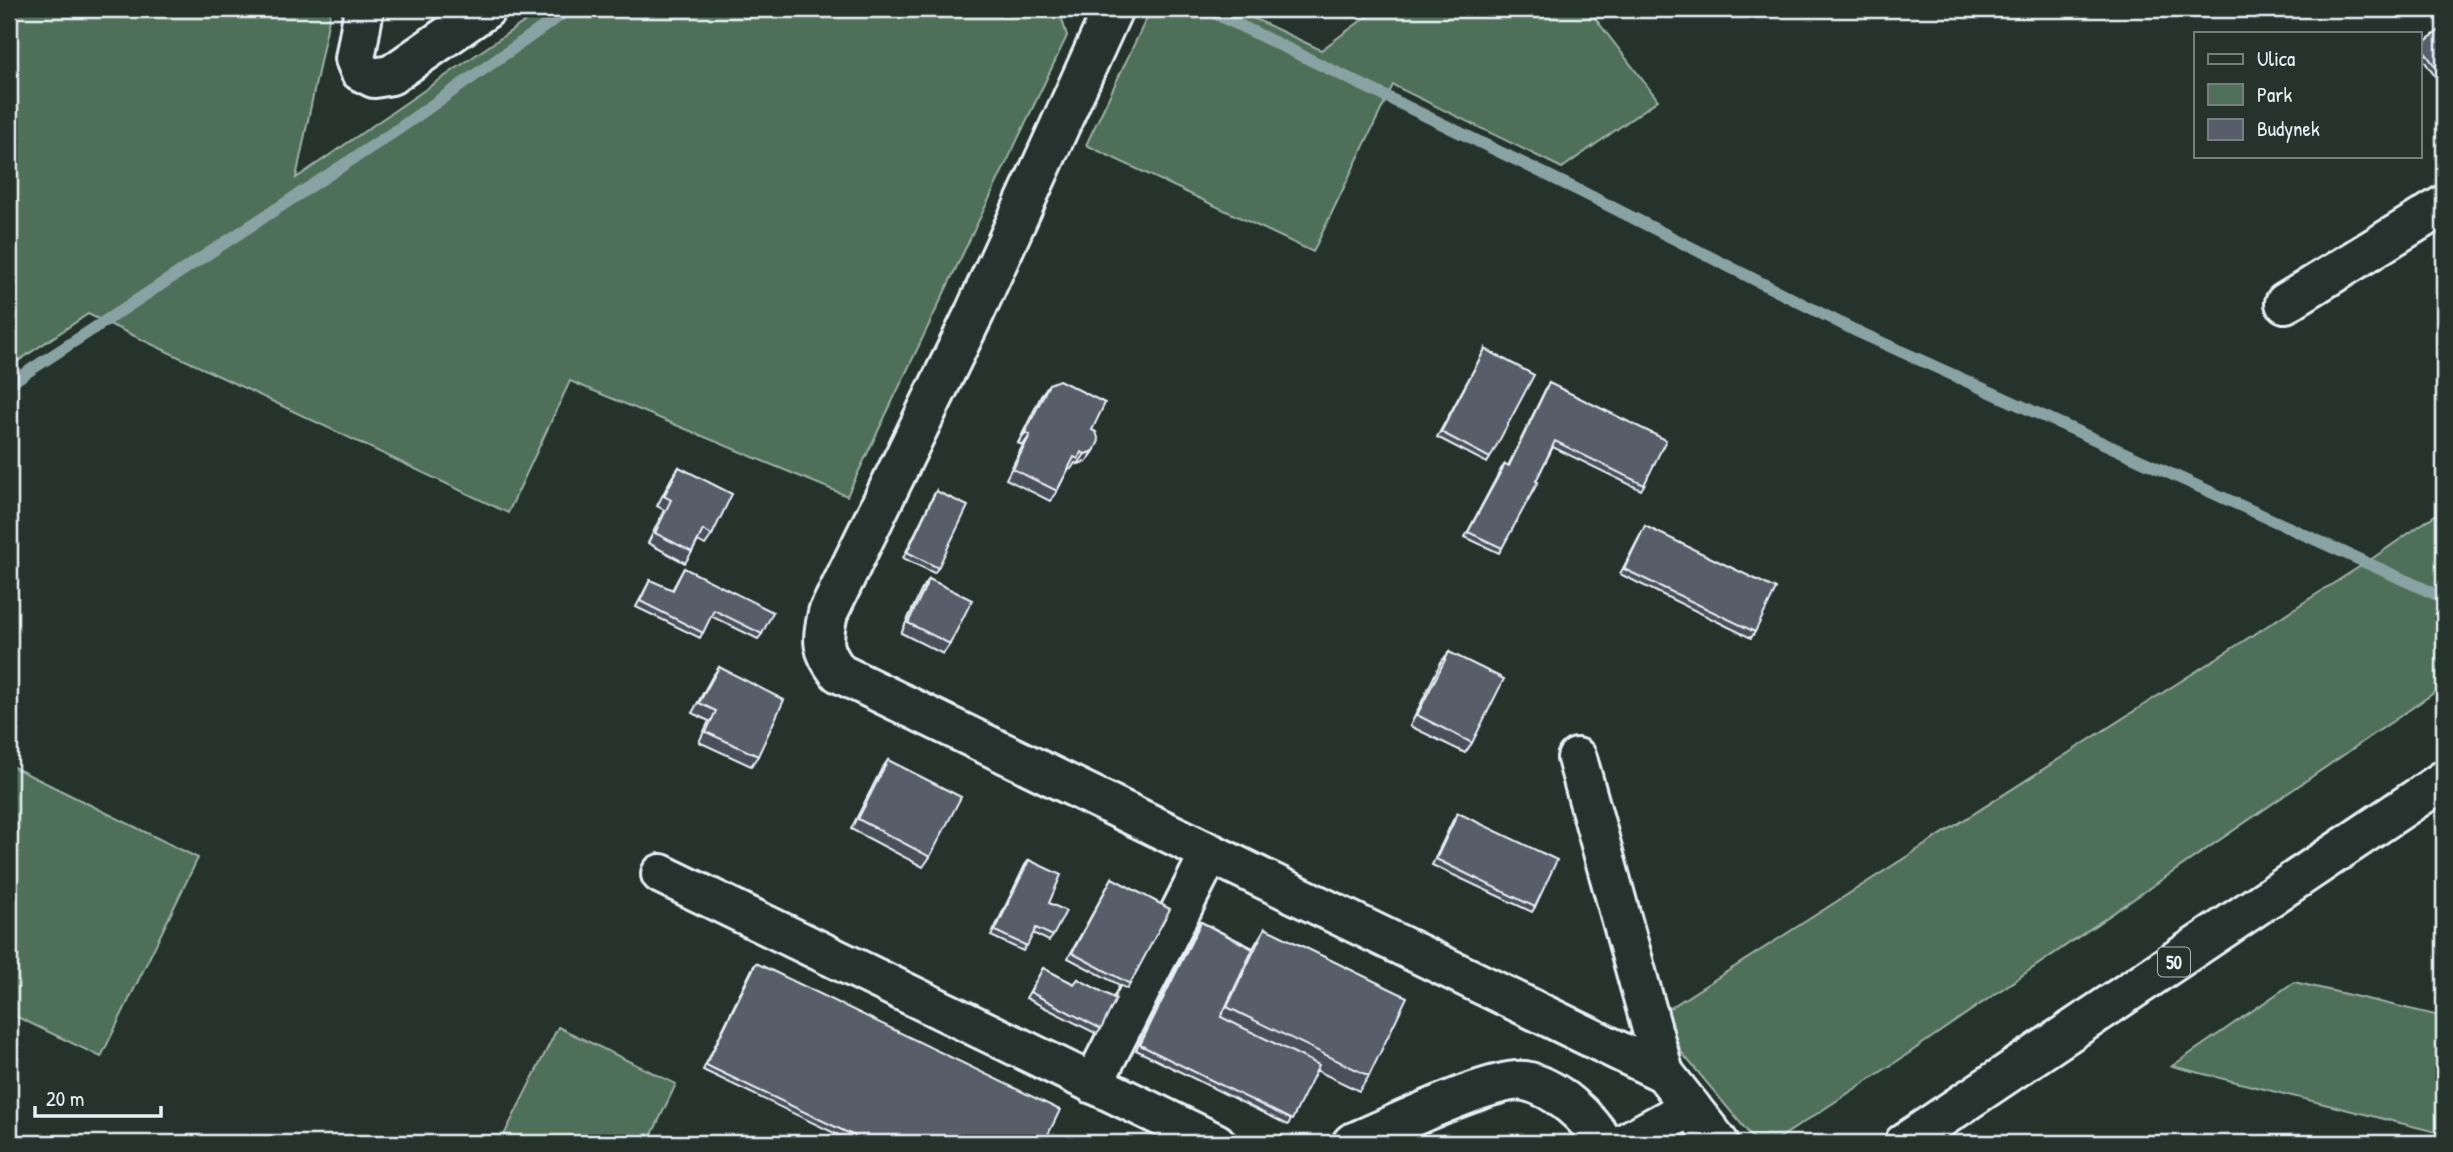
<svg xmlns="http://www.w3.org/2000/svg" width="2453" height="1152" font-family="'Patrick Hand',sans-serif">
  <rect width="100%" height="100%" fill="#26332d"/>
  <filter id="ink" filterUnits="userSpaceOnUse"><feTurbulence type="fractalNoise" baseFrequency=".0143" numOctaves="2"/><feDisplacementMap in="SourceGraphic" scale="14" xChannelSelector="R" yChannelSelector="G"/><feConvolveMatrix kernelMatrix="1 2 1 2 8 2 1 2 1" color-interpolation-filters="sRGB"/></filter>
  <g filter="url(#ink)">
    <g fill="#507059" stroke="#9cb0a8" stroke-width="2">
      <path d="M9 9H331L296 178 543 9H1059L1067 36 847 496 570 381 508 513 88 314 9 367Z"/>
      <path d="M1151 9H1234L1321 50 1377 9H1588L1658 100 1562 168 1393 85 1313 252 1086 145Z"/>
      <path d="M2444 509V686L1896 1062 1772 1143H1757L1682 1053 1664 1012 2370 560Z"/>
      <path d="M9 765 198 858 101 1057 9 1013Z"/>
      <path d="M2294 982 2444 1017V1134L2172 1066Z"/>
      <path d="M558 1027 676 1084 648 1143H500Z"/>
    </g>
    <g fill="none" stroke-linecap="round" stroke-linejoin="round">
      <g stroke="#89a3a5" stroke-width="12">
        <path d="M1206 9 1584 193 1854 330 2444 598"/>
        <path d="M9 384 397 130 569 9"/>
      </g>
      <g stroke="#e8f1f8" stroke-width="44">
        <g id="minor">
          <path d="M364 9 355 59 360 71 374 78 391 75 486 9"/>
          <path d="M1113 9 975 312 828 613C822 641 821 650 839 673L1664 1073 1719 1143"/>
          <path d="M2285 303 2444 205"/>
          <path d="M1577 758 1664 1073"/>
          <path d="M661 874 1216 1143"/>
          <path d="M1093 1084 1210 853"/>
          <path d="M1352 1143C1387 1129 1493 1076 1525 1081 1556 1087 1589 1118 1604 1143"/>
          <path d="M1625 1143 1691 1107"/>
        </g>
      </g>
      <g stroke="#e8f1f8" stroke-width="44">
        <path id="major" d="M1904 1143 2444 780"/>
      </g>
      <use href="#minor" stroke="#26332d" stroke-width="38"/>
      <use href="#major" stroke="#26332d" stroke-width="38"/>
    </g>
    <g fill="#4c505c" stroke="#e8f1f8" stroke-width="2">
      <path d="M2444 27V89L2420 55V45Z"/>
      <path d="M1485 349 1490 458 1487 463 1437 437Z"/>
      <path d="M1549 383 1644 485 1641 490 1553 447 1502 548 1499 553 1465 537 1501 469 1505 464 1508 466 1546 388Z"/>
      <path d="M1049 384 1092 430 1094 451 1087 461 1078 464 1075 463 1071 469 1069 468 1057 491 1050 501 1006 479 1023 445 1018 443 1042 394Z"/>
      <path d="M679 467 712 535 705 545 698 541 692 552 685 563 648 543 664 510 657 506 672 477Z"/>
      <path d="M936 491 938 568 934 573 903 558 933 496Z"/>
      <path d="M1645 526 1755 632 1751 638 1620 574Z"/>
      <path d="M684 568 762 634 758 639 711 616 700 638 636 607 650 580 672 590Z"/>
      <path d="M929 579 950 644 943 654 901 633 922 589Z"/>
      <path d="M1449 652 1472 743 1465 753 1410 726 1441 662Z"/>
      <path d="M719 667 758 756 751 766 699 742 709 721 692 713 712 677Z"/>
      <path d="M888 760 930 857 923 867 851 829 881 770Z"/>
      <path d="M1458 813 1535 907 1532 912 1432 865 1454 818Z"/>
      <path d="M1029 860 1049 903 1053 936 1049 941 1033 933 1023 951 991 936 1025 865Z"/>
      <path d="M1112 878 1130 984 1127 989 1068 958Z"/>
      <path d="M1201 922 1253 948 1265 928 1369 1076 1359 1091 1316 1070 1288 1125 1136 1050 1197 927Z"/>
      <path d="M756 963 1044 1143H855L703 1070 752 969Z"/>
      <path d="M1043 968 1074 984 1078 979 1101 1029 1097 1034 1026 998Z"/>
    </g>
    <g fill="#3e414b" stroke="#e8f1f8" stroke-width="2">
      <path d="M1025 433 1030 435 1023 445 1018 443Z"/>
      <path d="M1094 451 1087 461 1078 464 1085 454Z"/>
    </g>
    <g fill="#585d6b" stroke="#e8f1f8" stroke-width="2">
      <path d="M2444 27V79L2420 45Z"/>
      <path d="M1485 349 1534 375 1490 458 1441 432Z"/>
      <path d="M1059 380 1105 403 1092 430 1096 432 1099 441 1094 451 1085 454 1081 452 1078 459 1074 457 1057 491 1013 469 1030 435 1025 433 1049 384Z"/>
      <path d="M1549 383 1666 440 1644 485 1555 441 1536 481 1538 482 1502 548 1468 532 1505 464 1509 466Z"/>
      <path d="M679 467 732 494 712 535 703 530 692 552 655 533 671 500 664 496Z"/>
      <path d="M936 491 968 506 938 568 907 552Z"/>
      <path d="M1645 526 1776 589 1755 632 1624 569Z"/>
      <path d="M684 568 773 612 762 634 714 610 703 633 640 601 650 580 673 590Z"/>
      <path d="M929 579 972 600 950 644 908 623Z"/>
      <path d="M1449 652 1504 679 1472 743 1417 715Z"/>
      <path d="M719 667 784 700 758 756 706 732 716 711 699 703Z"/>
      <path d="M888 760 961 797 930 857 858 819Z"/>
      <path d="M1458 813 1557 860 1535 907 1436 859Z"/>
      <path d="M1029 860 1061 875 1049 903 1066 911 1053 936 1036 928 1027 946 995 931Z"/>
      <path d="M1112 878 1170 909 1130 984 1072 953Z"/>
      <path d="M1201 922 1253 949 1221 1017 1319 1065 1292 1120 1140 1045Z"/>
      <path d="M1265 928 1407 997 1369 1076 1227 1007Z"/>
      <path d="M756 963 1060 1110 1044 1143H869L706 1065Z"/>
      <path d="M1043 968 1074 984 1078 979 1116 999 1101 1029 1030 992Z"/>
    </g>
  </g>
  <g text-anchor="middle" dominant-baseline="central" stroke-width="7" stroke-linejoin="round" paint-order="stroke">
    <rect fill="#26332d" stroke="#aeb8bb" stroke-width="2" x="2158" y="947.5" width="32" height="29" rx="5"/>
    <g font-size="18" font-weight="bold" fill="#e8f1f8">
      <text x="2174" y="962">50</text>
    </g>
  </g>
  <rect width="2453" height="1152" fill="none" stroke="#26332d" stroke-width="35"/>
  <rect x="18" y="18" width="2418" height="1117" fill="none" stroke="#e8f1f8" stroke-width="2.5" filter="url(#ink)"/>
  <rect x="2194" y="32" width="228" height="126" fill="#26332d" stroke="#747f7e" stroke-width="2"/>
  <rect x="2208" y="54" width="35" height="10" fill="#26332d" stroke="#747f7e" stroke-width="2"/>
  <text x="2257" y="66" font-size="21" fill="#e8f1f8">Ulica</text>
  <rect x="2208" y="84" width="35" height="21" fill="#507059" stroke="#747f7e" stroke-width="2"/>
  <text x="2257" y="102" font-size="21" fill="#e8f1f8">Park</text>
  <rect x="2208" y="119" width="35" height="21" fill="#585d6b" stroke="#747f7e" stroke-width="2"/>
  <text x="2257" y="136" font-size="21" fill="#e8f1f8">Budynek</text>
  <path d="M35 1106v10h126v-10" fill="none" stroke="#e8f1f8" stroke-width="3.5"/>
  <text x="46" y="1106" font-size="21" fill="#e8f1f8" stroke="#26332d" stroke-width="5" paint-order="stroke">20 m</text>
</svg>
